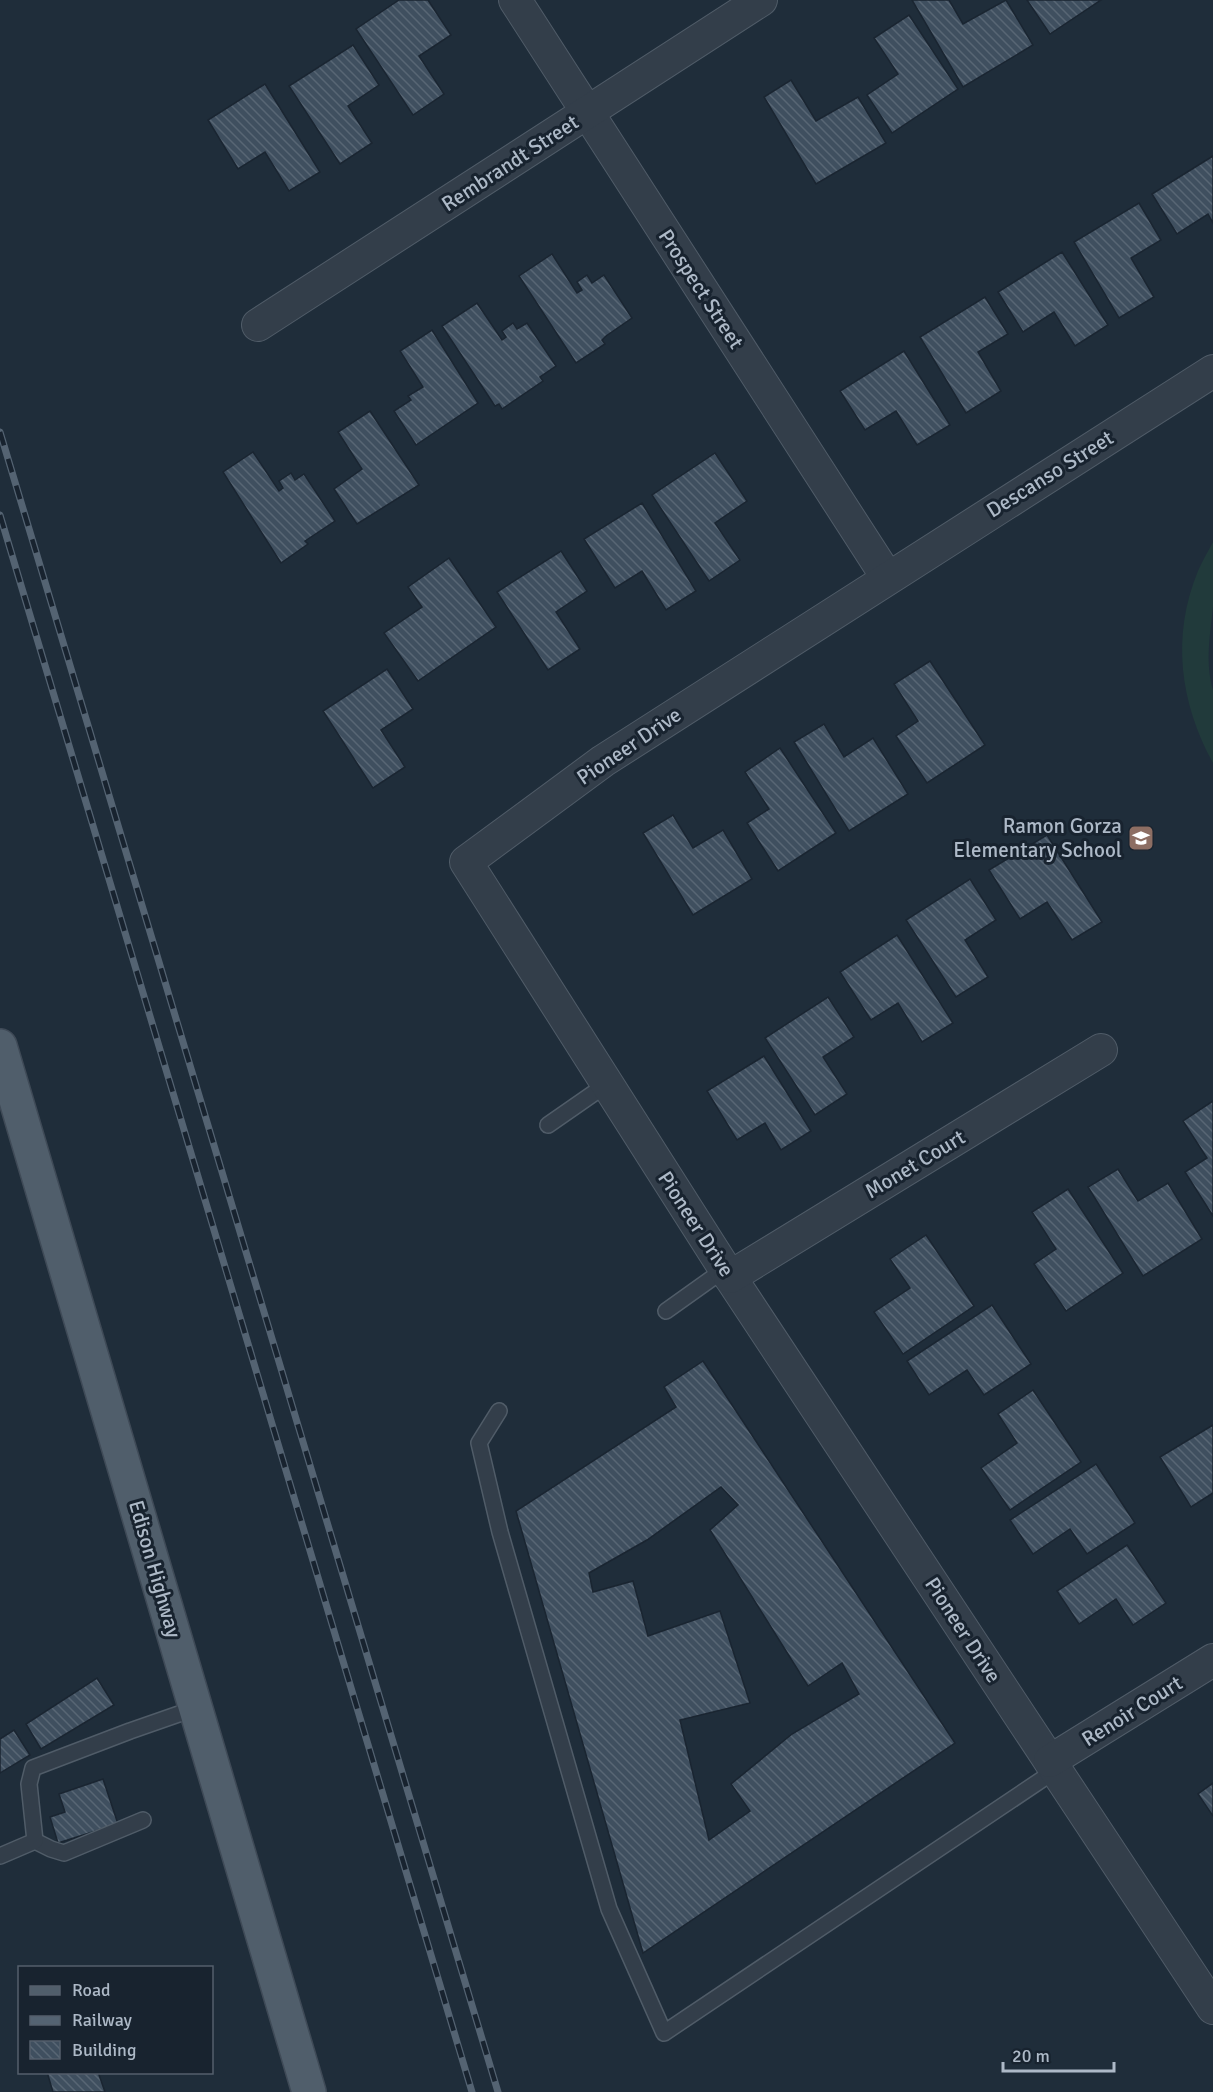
<svg xmlns="http://www.w3.org/2000/svg" width="1213" height="2092" font-family="Signika,sans-serif">
  <defs>
    <pattern id="building-back-hatch" width="6" height="6" patternUnits="userSpaceOnUse" patternTransform="scale(1.5)"><rect width="6" height="6" fill="#3f4f5f"/><path d="M-1 5l2 2M0 0l6 6M5-1l2 2" fill="none" stroke="#586674"/></pattern>
  </defs>
  <rect width="100%" height="100%" fill="#1f2d3a"/>
  <path fill="#213a3b" d="M1213 542C1213 564 1213 586 1213 607 1210 636 1205 662 1213 690V763C1180 703 1171 636 1198 571 1202 561 1208 552 1213 542Z"/>
  <g fill="url(#building-back-hatch)" stroke="#1a2531" stroke-width="1.5" fill-rule="evenodd">
    <path d="M399 0H428L451 35 419 56 444 94 413 115 356 29Z"/>
    <path d="M912 0H949L963 24 1006 0 1033 45 963 87Z"/>
    <path d="M1027 0H1101L1050 34Z"/>
    <path d="M909 15 958 89 892 133 867 95 898 74 874 38Z"/>
    <path d="M353 45 379 85 348 106 372 143 340 164 289 86Z"/>
    <path d="M791 80 816 121 858 97 886 143 816 184 764 97Z"/>
    <path d="M265 84 320 172 289 191 265 152 238 169 208 120Z"/>
    <path d="M1213 156V223L1208 214 1177 234 1152 194Z"/>
    <path d="M1139 203 1161 240 1131 258 1154 297 1119 318 1074 242Z"/>
    <path d="M1062 252 1108 325 1075 346 1054 312 1023 332 998 292Z"/>
    <path d="M552 254 577 293 582 290 577 282 587 275 592 283 604 275 632 318 606 336 602 340 605 344 576 363 519 276Z"/>
    <path d="M985 297 1008 334 978 352 1001 391 966 413 920 337Z"/>
    <path d="M477 303 502 340 506 337 502 331 513 323 517 329 527 323 556 366 540 377 543 381 502 409 499 404 495 406 442 326Z"/>
    <path d="M432 330 478 403 416 445 394 411 411 400 408 396 423 387 400 351Z"/>
    <path d="M904 351 950 425 917 445 896 411 865 430 840 391Z"/>
    <path d="M370 411 419 485 357 524 334 489 362 469 338 432Z"/>
    <path d="M253 452 279 491 283 488 279 481 291 473 295 480 304 474 335 521 305 541 308 544 281 563 223 472Z"/>
    <path d="M715 453 747 501 715 523 740 560 709 581 652 495Z"/>
    <path d="M642 503 696 591 666 610 642 571 615 588 584 539Z"/>
    <path d="M561 551 587 591 556 612 580 649 548 670 497 592Z"/>
    <path d="M449 558 496 627 418 681 384 633 422 607 408 587Z"/>
    <path d="M930 661 985 745 927 783 896 736 918 721 894 684Z"/>
    <path d="M387 669 413 709 381 730 405 767 373 788 323 711Z"/>
    <path d="M824 724 844 757 873 738 908 794 849 831 794 742Z"/>
    <path d="M780 748 836 833 778 871 747 823 769 809 745 772Z"/>
    <path d="M673 815 693 848 723 830 752 879 693 915 643 833Z"/>
    <path d="M1047 835 1102 922 1072 940 1047 902 1020 919 989 870Z"/>
    <path d="M970 879 996 920 965 940 988 977 956 997 906 920Z"/>
    <path d="M897 935 953 1023 922 1042 898 1003 871 1020 840 972Z"/>
    <path d="M828 997 854 1037 823 1057 847 1094 815 1115 765 1038Z"/>
    <path d="M764 1056 811 1131 781 1150 765 1123 737 1140 707 1091Z"/>
    <path d="M1213 1101V1216L1185 1172 1207 1158 1183 1121Z"/>
    <path d="M1118 1169 1138 1201 1168 1183 1202 1239 1143 1276 1088 1187Z"/>
    <path d="M1068 1189 1123 1273 1066 1311 1034 1264 1056 1249 1032 1212Z"/>
    <path d="M926 1235 974 1306 903 1354 874 1312 910 1288 890 1259Z"/>
    <path d="M992 1305 1031 1364 984 1395 967 1370 929 1395 907 1361Z"/>
    <path d="M703 1361 955 1743 643 1953 516 1511 676 1407 664 1387ZM721 1487 738 1505 710 1530 808 1686 842 1663 859 1694 792 1734 731 1784 750 1811 709 1840 680 1720 750 1703 720 1611 648 1636 633 1581 593 1592 589 1573 647 1540Z"/>
    <path d="M1033 1390 1081 1462 1010 1510 981 1468 1017 1443 998 1414Z"/>
    <path d="M1213 1425V1493L1191 1507 1160 1457Z"/>
    <path d="M1096 1464 1135 1523 1087 1554 1070 1529 1033 1554 1010 1520Z"/>
    <path d="M1127 1545 1166 1603 1133 1625 1116 1599 1079 1624 1057 1591Z"/>
    <path d="M97 1678 114 1705 41 1749 26 1724Z"/>
    <path d="M14 1730 30 1755 0 1773V1739Z"/>
    <path d="M103 1779 118 1824 58 1843 50 1817 65 1812 59 1794Z"/>
    <path d="M1213 1783V1816L1198 1794Z"/>
    <path d="M47 2072H98L105 2092H53Z"/>
  </g>
  <g fill="none" stroke-linecap="round" stroke-linejoin="round">
    <g stroke="#505c68" stroke-width="18">
      <g id="service">
        <path d="M548 1125 607 1084"/>
        <path d="M666 1311 725 1269"/>
        <path d="M499 1411 479 1443 500 1532 609 1909 664 2033 1056 1770"/>
        <path d="M35 1841 51 1849 64 1853 143 1820"/>
        <path d="M0 1856 35 1841 29 1784 33 1768 130 1731 196 1708"/>
      </g>
    </g>
    <g stroke="#505c68" stroke-width="34">
      <g id="minor">
        <path d="M515 0 887 577"/>
        <path d="M258 325 761 0"/>
        <path d="M1213 371 603 761 466 862 730 1277 1213 2008"/>
        <path d="M730 1277 1101 1050"/>
        <path d="M1050 1761 1213 1660"/>
      </g>
    </g>
    <g stroke="#3f4a57" stroke-width="36">
      <path id="primary" d="M0 1046 309 2092"/>
    </g>
    <use href="#service" stroke="#333e4a" stroke-width="15"/>
    <use href="#minor" stroke="#333e4a" stroke-width="32"/>
    <use href="#primary" stroke="#505e6b" stroke-width="33"/>
    <g stroke="#546372" stroke-width="7">
      <g id="rail">
        <path d="M0 432 498 2092"/>
        <path d="M0 515 472 2092"/>
      </g>
    </g>
    <use href="#rail" stroke="#18232f" stroke-width="4.5" stroke-dasharray="14" stroke-linecap="butt"/>
  </g>
  <defs>
    <g id="school-square" transform="scale(1.35)"><rect x="-9" y="-9" width="18" height="18" rx="4" fill="#8d6e63" stroke="#18232f"/><path d="M0-5L7-2L0 1L-7-2ZM-4 1L0 2.5L4 1V4Q0 6-4 4Z" fill="#fff"/></g>
  </defs>
  <g fill-rule="evenodd">
    <use href="#school-square" x="1141" y="838"/>
  </g>
  <g text-anchor="middle" dominant-baseline="central" stroke-width="6" stroke-linejoin="round" paint-order="stroke">
    <g font-size="21" fill="#adb9c7" stroke="#18232f">
      <text transform="translate(510 163) rotate(-33)">Rembrandt Street</text>
      <text transform="translate(701 289) rotate(57)">Prospect Street</text>
      <text transform="translate(1050 474) rotate(-32)">Descanso Street</text>
      <text transform="translate(629 746) rotate(-34)">Pioneer Drive</text>
      <text transform="translate(915 1164) rotate(-31)">Monet Court</text>
      <text transform="translate(696 1224) rotate(57)">Pioneer Drive</text>
      <text transform="translate(155 1569) rotate(74)">Edison Highway</text>
      <text transform="translate(963 1630) rotate(57)">Pioneer Drive</text>
      <text transform="translate(1132 1711) rotate(-32)">Renoir Court</text>
    </g>
    <g font-size="21" fill="#adb9c7" stroke="#18232f" text-anchor="end">
      <text x="1122" y="826">Ramon Gorza<tspan x="1122" dy="24">Elementary School</tspan></text>
    </g>
  </g>
  <rect x="18" y="1966" width="195" height="108" fill="#18232f" stroke="#545f6c" stroke-width="1.5"/>
  <rect x="30" y="1986" width="30" height="9" fill="#505e6b" stroke="#545f6c" stroke-width="1.5"/>
  <text x="72" y="1996" font-size="18" fill="#adb9c7">Road</text>
  <rect x="30" y="2016" width="30" height="9" fill="#546372" stroke="#545f6c" stroke-width="1.5"/>
  <text x="72" y="2026" font-size="18" fill="#adb9c7">Railway</text>
  <rect x="30" y="2041" width="30" height="18" fill="url(#building-back-hatch)" stroke="#545f6c" stroke-width="1.5"/>
  <text x="72" y="2056" font-size="18" fill="#adb9c7">Building</text>
  <path d="M1003 2062v9h111v-9" fill="none" stroke="#adb9c7" stroke-width="3"/>
  <text x="1012" y="2062" font-size="18" fill="#adb9c7" stroke="#18232f" stroke-width="4.5" paint-order="stroke">20 m</text>
</svg>
